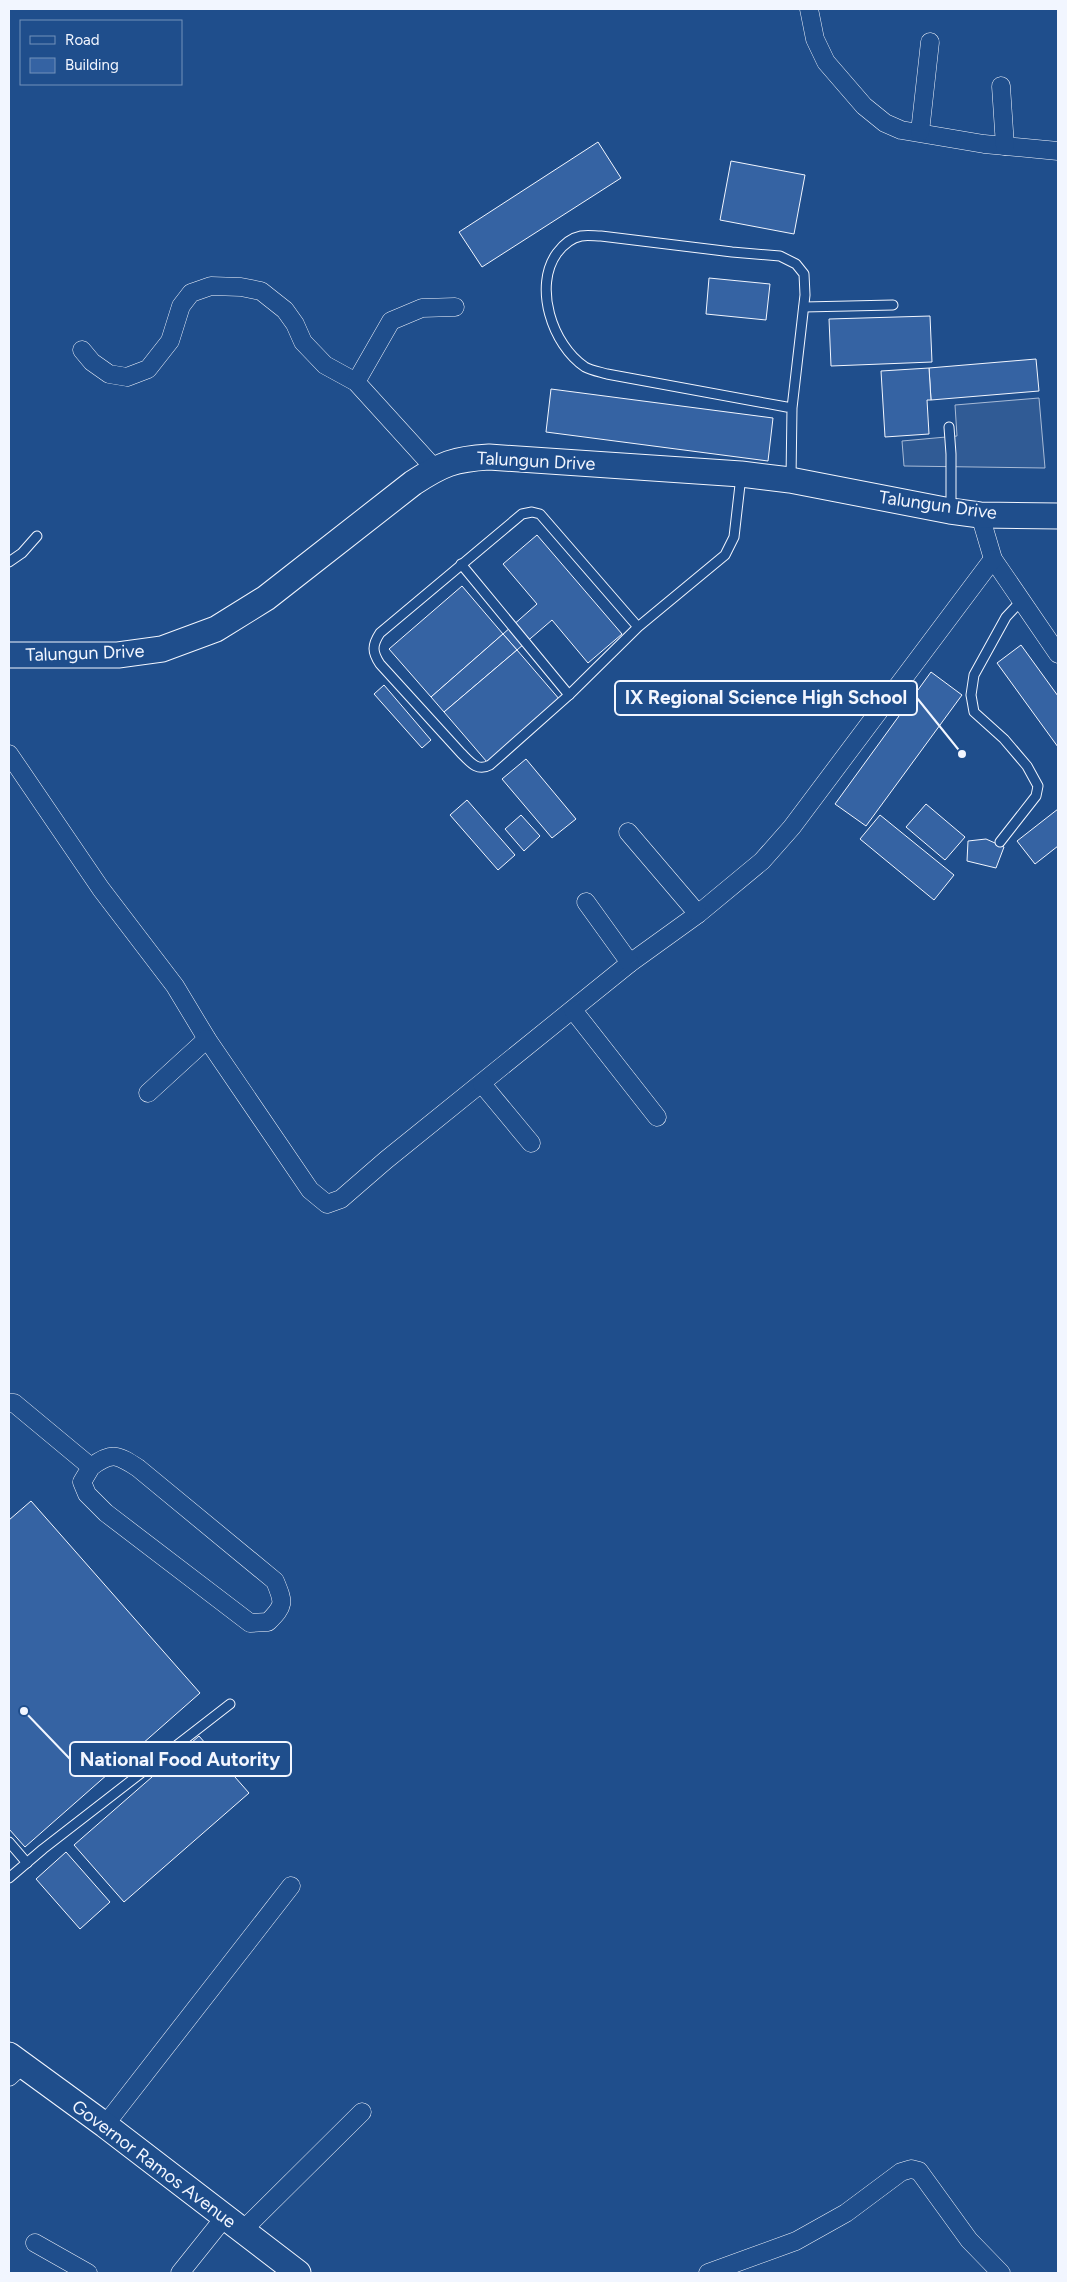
<svg xmlns="http://www.w3.org/2000/svg" width="1067" height="2282" font-family="Figtree,sans-serif">
  <rect width="100%" height="100%" fill="#1f4e8c"/>
  <path fill="#305b95" stroke="#a8bbd7" d="M1039 398 1045 468 904 466 902 441 957 436 955 405Z"/>
  <g fill="#3563a3" stroke="#f2f6ff">
    <path d="M598 142 621 178 482 267 459 232Z"/>
    <path d="M731 161 805 175 794 234 720 220Z"/>
    <path d="M709 278 770 284 766 320 706 314Z"/>
    <path d="M930 316 932 362 831 366 829 319Z"/>
    <path d="M1036 359 1039 391 931 400 929 368Z"/>
    <path d="M929 368 931 400H927L929 434 885 437 881 371Z"/>
    <path d="M551 389 773 418 768 461 546 432Z"/>
    <path d="M537 535 622 634 588 663 552 620 517 650 503 634 537 604 503 564Z"/>
    <path d="M462 586 503 634 431 697 389 649Z"/>
    <path d="M503 634 517 650 444 712 431 697Z"/>
    <path d="M1021 645 1058 696V747L997 663Z"/>
    <path d="M517 650 560 700 487 762 444 712Z"/>
    <path d="M931 672 962 695 866 826 835 804Z"/>
    <path d="M384 685 431 740 422 748 374 694Z"/>
    <path d="M526 759 576 819 552 838 502 779Z"/>
    <path d="M467 800 515 855 498 870 450 815Z"/>
    <path d="M926 804 965 837 945 860 906 827Z"/>
    <path d="M1058 809V846L1035 864 1017 841Z"/>
    <path d="M521 815 540 836 524 851 505 829Z"/>
    <path d="M880 815 954 875 934 900 860 839Z"/>
    <path d="M986 839 1004 847 996 868 967 861 968 841Z"/>
    <path d="M31 1501 200 1693 25 1847 9 1829V1520Z"/>
    <path d="M199 1736 249 1793 124 1902 74 1845Z"/>
    <path d="M66 1852 110 1902 80 1929 36 1879Z"/>
  </g>
  <g fill="none" stroke-linecap="round" stroke-linejoin="round">
    <g stroke="#f2f6ff" stroke-width="11">
      <g id="lane">
        <path d="M804 307 893 305"/>
        <path d="M949 427 951 454V510"/>
        <path d="M791 478 792 408 805 295 804 274 796 264 780 256 732 252 601 236C595 236 587 235 581 236 571 238 563 245 557 253 533 286 552 345 585 367 590 370 600 372 607 374L792 408"/>
        <path d="M9 562 22 553 37 536"/>
        <path d="M461 564 569 695"/>
        <path d="M638 627 540 514 532 512 522 514 380 633C372 645 372 652 380 664L461 753C470 762 477 772 490 765L569 695 638 627 725 555 734 537 741 476"/>
        <path d="M1000 842 1036 796 1038 786 1027 766 1004 739 974 712 971 695 974 675 1006 617 1021 601"/>
        <path d="M9 1842 27 1863"/>
        <path d="M9 1878 43 1849 230 1704"/>
      </g>
    </g>
    <g stroke="#f2f6ff" stroke-width="19">
      <g id="street">
        <path d="M809 9 815 39 826 62 864 106 885 123 901 130 984 144 1058 151"/>
        <path d="M1001 86 1005 146"/>
        <path d="M920 132 930 42"/>
        <path d="M82 350 92 362 109 374 127 377 148 369 170 341 181 306 191 293 211 286 241 287 261 291 285 310 295 324 303 342 325 365 356 382 435 469"/>
        <path d="M356 382 391 321 422 308 455 307"/>
        <path d="M980 515 993 559 1058 654"/>
        <path d="M9 754 101 889 175 986 207 1039 310 1190 327 1204 341 1199 386 1160 630 963 698 914 762 861 792 827 993 559"/>
        <path d="M628 832 698 914"/>
        <path d="M586 902 630 963"/>
        <path d="M573 1010 657 1117"/>
        <path d="M482 1084 531 1143"/>
        <path d="M148 1093 207 1039"/>
        <path d="M9 1403H14L91 1467C112 1451 118 1455 138 1468L275 1581C284 1603 285 1605 268 1622L250 1623 106 1513 87 1494 82 1482 91 1467"/>
        <path d="M9 2077 22 2065"/>
        <path d="M105 2125 291 1886"/>
        <path d="M242 2231 362 2112"/>
        <path d="M35 2243 88 2273"/>
        <path d="M180 2273 224 2218"/>
        <path d="M708 2273 796 2241 846 2213 901 2172 911 2169 919 2171 969 2240 1001 2273"/>
      </g>
    </g>
    <g stroke="#f2f6ff" stroke-width="27">
      <g id="secondary">
        <path d="M9 655H118L162 649 216 629 266 598 413 483C442 464 454 459 489 457L741 474 790 480 950 511 980 515 1058 516"/>
        <path d="M9 2055 105 2125 298 2273"/>
      </g>
    </g>
    <use href="#lane" stroke="#1f4e8c" stroke-width="9"/>
    <use href="#street" stroke="#1f4e8c" stroke-width="18"/>
    <use href="#secondary" stroke="#1f4e8c" stroke-width="25"/>
  </g>
  <g text-anchor="middle" dominant-baseline="central" stroke-width="4" stroke-linejoin="round" paint-order="stroke">
    <g font-size="18" fill="#f2f6ff" stroke="#1f4e8c">
      <text transform="translate(536 461) rotate(3)">Talungun Drive</text>
      <text transform="translate(938 505) rotate(8)">Talungun Drive</text>
      <text transform="translate(85 653) rotate(-2)">Talungun Drive</text>
      <text transform="translate(154 2164) rotate(37)">Governor Ramos Avenue</text>
    </g>
  </g>
  <path fill="none" stroke="#f2f6ff" stroke-width="2" d="M962 754L917 698M24 1711L70 1759"/>
  <g fill="#f2f6ff" stroke="#1f4e8c" stroke-width="2">
    <circle cx="962" cy="754" r="5"/>
    <circle cx="24" cy="1711" r="5"/>
  </g>
  <g fill="#1f4e8c" stroke="#f2f6ff" stroke-width="2">
    <rect x="615" y="681" width="302" height="34" rx="5"/>
    <rect x="70" y="1742" width="221" height="34" rx="5"/>
  </g>
  <g font-size="19" text-anchor="middle" font-weight="bold" fill="#f2f6ff">
    <text x="766" y="704">IX Regional Science High School</text>
    <text x="180" y="1766">National Food Autority</text>
  </g>
  <rect width="1067" height="2282" fill="none" stroke="#f2f6ff" stroke-width="20"/>
  <rect x="20" y="20" width="162" height="65" fill="#1f4e8c" stroke="#7391ba"/>
  <rect x="30" y="36" width="25" height="8" fill="#1f4e8c" stroke="#7391ba"/>
  <text x="65" y="45" font-size="15" fill="#f2f6ff">Road</text>
  <rect x="30" y="58" width="25" height="15" fill="#3563a3" stroke="#7391ba"/>
  <text x="65" y="70" font-size="15" fill="#f2f6ff">Building</text>
</svg>
